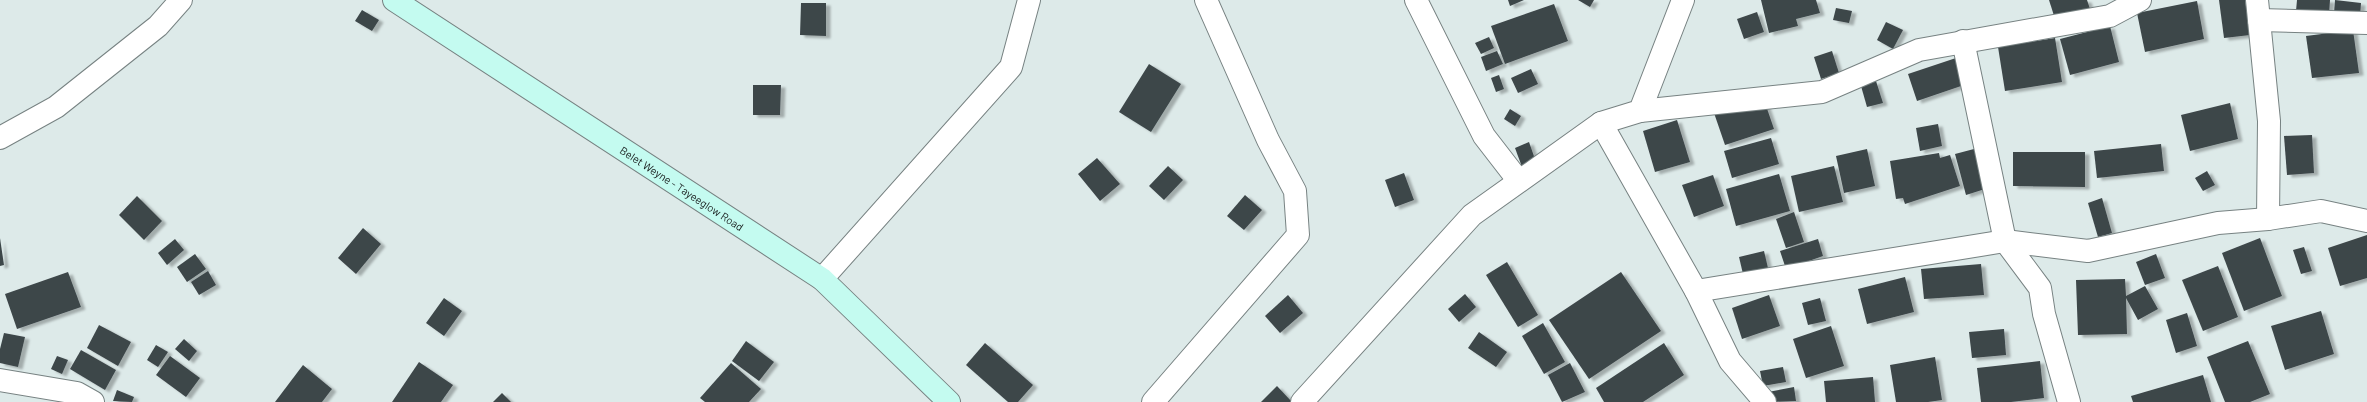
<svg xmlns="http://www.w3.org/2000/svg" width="2367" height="402" font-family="Barlow,sans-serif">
  <defs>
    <filter id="shadow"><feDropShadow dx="4.5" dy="2.5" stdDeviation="1" flood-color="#0004"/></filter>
  </defs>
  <rect width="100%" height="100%" fill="#ddeae9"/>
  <g fill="#3d4649" filter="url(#shadow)">
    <path d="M1508 0H1524L1510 6Z"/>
    <path d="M1578 0H1594L1590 7Z"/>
    <path d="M1761 0H1816L1820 13 1796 19 1798 26 1769 33Z"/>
    <path d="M2049 0H2087L2091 12 2056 22Z"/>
    <path d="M2219 0H2245L2250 35 2224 38Z"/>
    <path d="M2297 0H2330L2329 14 2296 11Z"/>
    <path d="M2335 0 2361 3 2360 16 2334 13Z"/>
    <path d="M2197 1 2204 39 2145 52 2137 13Z"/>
    <path d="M801 3H826V36L800 35Z"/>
    <path d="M1554 4 1568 41 1505 64 1491 26Z"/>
    <path d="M1836 8 1852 11 1849 23 1833 20Z"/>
    <path d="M362 10 379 20 372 31 355 21Z"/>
    <path d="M1757 12 1764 32 1744 39 1737 19Z"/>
    <path d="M1886 22 1903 30 1893 49 1877 40Z"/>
    <path d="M2110 26 2119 62 2070 75 2060 39Z"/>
    <path d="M2353 30 2359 73 2312 78 2306 36Z"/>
    <path d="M1489 37 1494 48 1481 54 1475 43Z"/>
    <path d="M2055 38 2062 82 2005 91 1998 47Z"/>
    <path d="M1497 51 1503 64 1486 71 1481 57Z"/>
    <path d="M1832 51 1839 73 1821 79 1814 57Z"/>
    <path d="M1956 58 1964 85 1917 101 1908 74Z"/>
    <path d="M1149 64 1181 84 1151 132 1119 112Z"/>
    <path d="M1531 69 1538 84 1518 93 1511 78Z"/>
    <path d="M1499 75 1504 89 1496 92 1491 78Z"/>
    <path d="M1876 81 1883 103 1867 107 1861 86Z"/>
    <path d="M753 85H781L780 115H753Z"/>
    <path d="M1762 94 1774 129 1725 145 1713 110Z"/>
    <path d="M2230 103 2238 139 2190 151 2181 115Z"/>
    <path d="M1510 109 1521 116 1515 126 1504 119Z"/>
    <path d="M1677 120 1690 162 1655 172 1643 131Z"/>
    <path d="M1938 124 1942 146 1920 151 1916 128Z"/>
    <path d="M2312 135 2314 173 2287 175 2284 136Z"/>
    <path d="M1771 138 1779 164 1732 178 1724 151Z"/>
    <path d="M1529 142 1536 162 1522 167 1515 148Z"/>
    <path d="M2161 144 2164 171 2097 178 2094 151Z"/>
    <path d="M1867 149 1875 186 1844 193 1836 156Z"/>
    <path d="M1974 149 1985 189 1966 195 1955 154Z"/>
    <path d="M2013 152H2085V187L2013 186Z"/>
    <path d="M1939 153 1940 158 1950 155 1960 186 1905 204 1903 198 1896 199 1890 161Z"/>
    <path d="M1097 158 1120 184 1100 201 1078 174Z"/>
    <path d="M1168 166 1183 180 1164 200 1149 186Z"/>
    <path d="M1834 166 1843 202 1799 212 1791 176Z"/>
    <path d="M2207 171 2215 185 2203 191 2195 178Z"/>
    <path d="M1404 173 1414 200 1395 207 1385 180Z"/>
    <path d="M1779 174 1790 211 1736 226 1726 189Z"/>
    <path d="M1713 175 1724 206 1694 217 1682 185Z"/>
    <path d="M1245 195 1262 210 1244 230 1227 216Z"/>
    <path d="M137 196 162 221 144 240 119 215Z"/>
    <path d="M2102 198 2112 233 2098 237 2088 203Z"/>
    <path d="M1794 212 1804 242 1786 248 1776 219Z"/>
    <path d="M363 228 381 244 356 274 338 258Z"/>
    <path d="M2367 235V278L2340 286 2328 248Z"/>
    <path d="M0 238 4 265 0 266Z"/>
    <path d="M2260 238 2282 296 2244 311 2222 253Z"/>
    <path d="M175 239 184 250 167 265 158 253Z"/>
    <path d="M1818 239 1823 256 1786 269 1780 251Z"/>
    <path d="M2304 247 2312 271 2301 274 2293 250Z"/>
    <path d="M1764 251 1768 268 1743 274 1739 257Z"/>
    <path d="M195 254 206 269 187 282 177 267Z"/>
    <path d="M2156 254 2165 278 2145 285 2136 262Z"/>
    <path d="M1507 262 1538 315 1518 327 1486 275Z"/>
    <path d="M1981 264 1984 295 1924 299 1921 269Z"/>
    <path d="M2218 266 2238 317 2203 331 2182 280Z"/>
    <path d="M208 271 216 285 199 295 191 282Z"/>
    <path d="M68 272 81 307 17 329 5 294Z"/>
    <path d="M1621 272 1661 331 1589 379 1549 320Z"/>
    <path d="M1905 277 1914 312 1867 324 1858 289Z"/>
    <path d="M2125 279 2126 296 2145 286 2158 309 2138 320 2126 298 2127 334 2078 335 2076 280Z"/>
    <path d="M1465 294 1476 307 1459 322 1448 309Z"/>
    <path d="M1288 295 1303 313 1280 333 1265 316Z"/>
    <path d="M1769 295 1780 326 1742 339 1732 308Z"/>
    <path d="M444 298 462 311 444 336 426 323Z"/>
    <path d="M1820 298 1826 321 1808 325 1802 303Z"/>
    <path d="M2321 311 2334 354 2285 370 2271 326Z"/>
    <path d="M2187 313 2197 346 2176 353 2166 320Z"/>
    <path d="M1543 323 1565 362 1544 374 1522 336Z"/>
    <path d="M99 325 131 342 118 366 87 348Z"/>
    <path d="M1831 326 1844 366 1806 378 1793 339Z"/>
    <path d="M2004 329 2006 355 1972 358 1969 332Z"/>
    <path d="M1479 332 1507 352 1496 367 1468 348Z"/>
    <path d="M4 333 25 337 18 367 0 363V349Z"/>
    <path d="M184 339 197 351 189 361 175 349Z"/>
    <path d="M746 341 774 362 759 381 732 361Z"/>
    <path d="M2248 341 2270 394 2250 402H2225L2207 357Z"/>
    <path d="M985 343 1033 385 1018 402H1008L966 365Z"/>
    <path d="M1664 343 1684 375 1643 402H1604L1596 388Z"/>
    <path d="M156 345 168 352 158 367 147 360Z"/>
    <path d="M81 350 116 370 105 390 70 369Z"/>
    <path d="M57 356 68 360 62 374 51 369Z"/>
    <path d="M170 356 200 378 186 397 156 375Z"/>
    <path d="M1935 357 1942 400 1928 402H1896L1890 365Z"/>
    <path d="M2040 361 2044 398 2011 402H1981L1977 368Z"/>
    <path d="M419 362 453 385 441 402H392Z"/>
    <path d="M731 363 761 389 749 402H705L700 398Z"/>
    <path d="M1570 363 1585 392 1562 402 1548 375Z"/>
    <path d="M303 365 332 389 322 402H275Z"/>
    <path d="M1783 367 1786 382 1763 386 1760 371Z"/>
    <path d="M2203 375 2211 402H2133L2131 396Z"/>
    <path d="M1873 377 1875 402H1826L1824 381Z"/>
    <path d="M1277 386 1292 402H1261Z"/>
    <path d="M1794 387 1796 401 1770 402 1768 392Z"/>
    <path d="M117 390 134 397 132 402 113 401Z"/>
    <path d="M502 393 511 402H493Z"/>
  </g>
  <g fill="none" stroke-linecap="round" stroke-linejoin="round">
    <g stroke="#778282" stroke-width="24">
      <g id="minor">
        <path d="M1416 0 1484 136 1518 180"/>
        <path d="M2257 0 2269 121 2268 219"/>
        <path d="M2259 20 2367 23"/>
        <path d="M1963 41 2005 241 2040 288 2044 314 2069 402"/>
        <path d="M1640 111 1822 92 1919 50 2110 16 2140 0"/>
        <path d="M1601 123 1696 291 1730 361 1765 402"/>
        <path d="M0 138 56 107 158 26 181 0"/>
        <path d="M822 279 1011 67 1029 0"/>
        <path d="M1696 291 2005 241 2088 251 2218 223 2268 219 2321 211 2367 221"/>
        <path d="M0 380 77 393 93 402"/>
        <path d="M1153 402 1298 235 1295 191 1268 140 1206 0"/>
        <path d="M1302 402 1472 215 1601 123 1640 111 1683 0"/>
      </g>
    </g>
    <g stroke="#778282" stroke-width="24">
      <g id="secondary">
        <path id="s1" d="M394 0 822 279 949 402"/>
      </g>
    </g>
    <use href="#minor" stroke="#fff" stroke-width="22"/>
    <use href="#secondary" stroke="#c4fbf0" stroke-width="22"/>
  </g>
  <g text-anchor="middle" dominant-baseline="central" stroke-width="4" stroke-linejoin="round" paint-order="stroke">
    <g font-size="11" fill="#171b1b" stroke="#ebf7f6">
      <text stroke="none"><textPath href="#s1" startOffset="344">Belet Weyne - Tayeeglow Road</textPath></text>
    </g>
  </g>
</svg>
